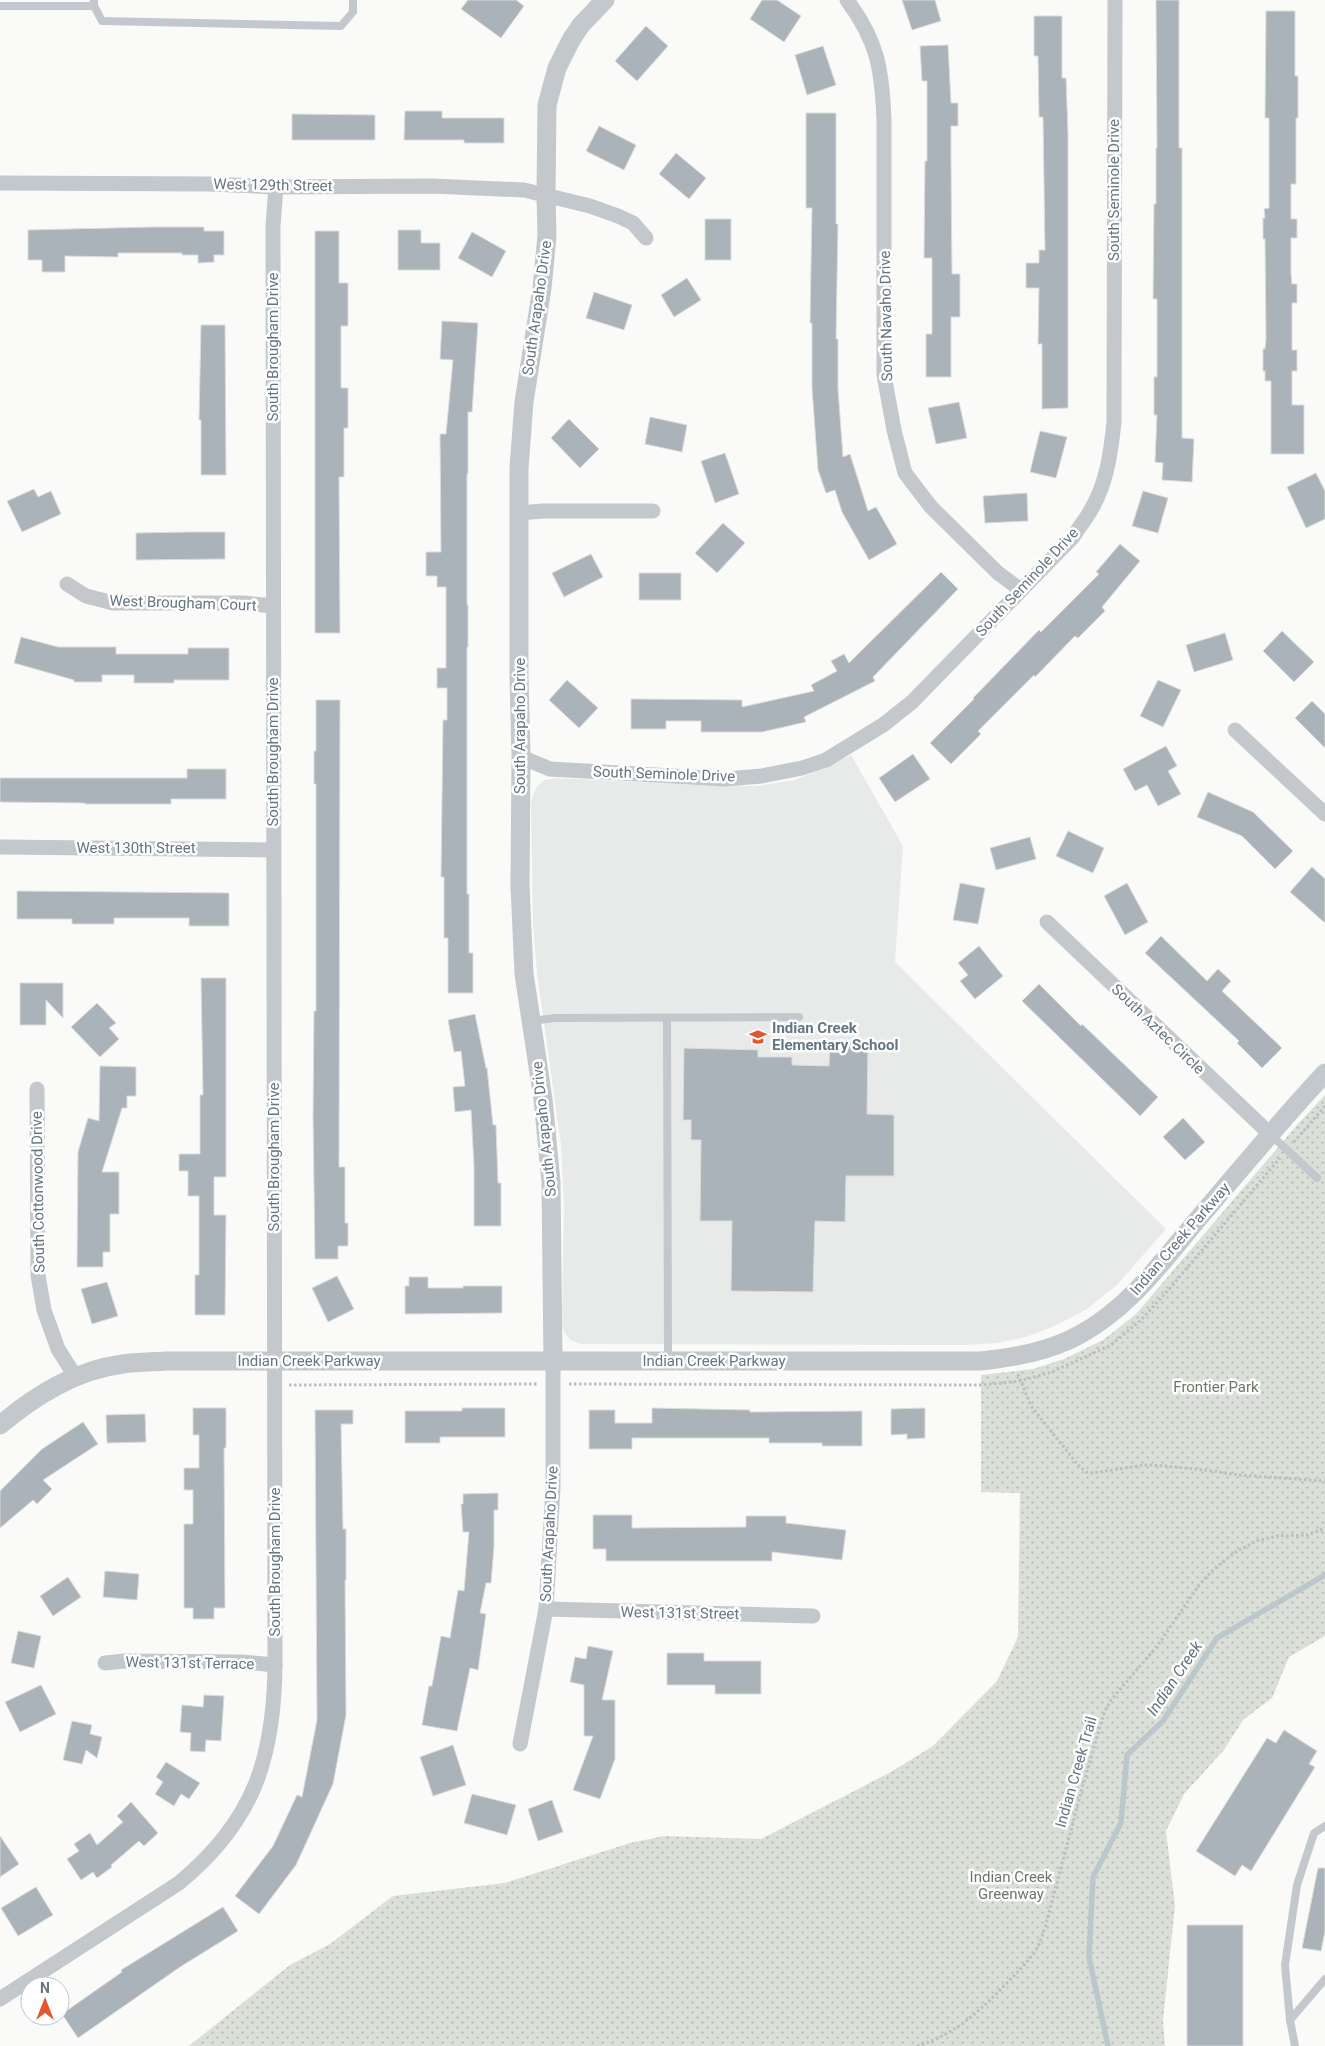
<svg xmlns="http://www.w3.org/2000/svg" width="1325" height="2046" font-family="Roboto,sans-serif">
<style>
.built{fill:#e8e9e9}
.grass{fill:url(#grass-dots)}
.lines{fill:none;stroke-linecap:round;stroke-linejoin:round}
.stream{stroke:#bbc7cb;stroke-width:5.5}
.building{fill:#aab3b9;stroke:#dcdcda}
.path{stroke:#bbbfc2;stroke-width:3;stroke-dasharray:2.5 2.5;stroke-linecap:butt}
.service{stroke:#c3c8cc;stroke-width:8}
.minor{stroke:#c3c8cc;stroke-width:15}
.tertiary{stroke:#c3c8cc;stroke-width:19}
.labels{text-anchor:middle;stroke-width:5;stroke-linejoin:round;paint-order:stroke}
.street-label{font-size:15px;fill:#657683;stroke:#fff}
.poi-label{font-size:15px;font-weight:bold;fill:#657683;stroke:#fff;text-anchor:start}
.park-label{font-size:15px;fill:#687a64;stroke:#fff}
.water-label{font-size:16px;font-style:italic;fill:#60757c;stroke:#fff}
</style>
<defs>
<pattern id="grass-dots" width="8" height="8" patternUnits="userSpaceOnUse" patternTransform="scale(1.25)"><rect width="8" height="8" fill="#dadfd7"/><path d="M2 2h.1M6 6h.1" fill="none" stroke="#b4b9b4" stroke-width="1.8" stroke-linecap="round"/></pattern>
</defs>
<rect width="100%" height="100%" fill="#fafaf8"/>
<polygon class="built" points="851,755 903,846 895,962 1166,1229 1117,1285 1087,1309 1057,1325 1026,1337 997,1343 966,1345 581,1344 570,1340 564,1332 562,1323 564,1204 561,1145 537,973 533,923 531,803 534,792 538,785 545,780 555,778 719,786 757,786 795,780 827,767"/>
<polygon class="grass" points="1325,1095 1325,1636 1289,1657 1272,1698 1243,1720 1224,1750 1184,1794 1166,1831 1175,1906 1163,2020 1165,2046 189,2046 290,1965 330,1944 393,1896 505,1883 630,1843 664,1836 761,1839 891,1772 933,1746 997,1681 1018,1637 1020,1493 981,1492 981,1375 1033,1369 1064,1359 1103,1340 1136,1314 1297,1125"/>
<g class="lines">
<polyline class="stream" points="1108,2046 1089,1957 1093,1877 1121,1823 1127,1755 1163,1721 1217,1638 1325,1575"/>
</g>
<g class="building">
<polygon points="468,0 516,0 524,6 501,38 461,9"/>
<polygon points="762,0 777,0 801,16 784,42 750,19"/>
<polygon points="902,0 935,0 941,21 912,30"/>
<polygon points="1156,0 1179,0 1179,148 1182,148 1182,438 1194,439 1192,482 1162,480 1163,463 1155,462 1157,415 1154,415 1154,377 1157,377 1157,299 1153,299 1154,204 1156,204 1156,148 1157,148"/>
<polygon points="1266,11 1295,11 1295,76 1298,76 1298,118 1296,118 1296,184 1291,184 1291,219 1297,219 1297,238 1291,238 1291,274 1292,284 1297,284 1297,303 1292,303 1292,350 1297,350 1297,371 1292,371 1292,405 1304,405 1304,454 1271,454 1271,381 1265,381 1265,371 1263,371 1263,349 1265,349 1266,339 1265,239 1263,239 1263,218 1265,218 1264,209 1269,208 1269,118 1265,118"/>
<polygon points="1034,16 1062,16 1062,78 1066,78 1068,134 1068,408 1042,409 1042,344 1038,344 1039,288 1026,288 1026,263 1039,263 1039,250 1045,250 1043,117 1039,117 1038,56 1034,56"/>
<polygon points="646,26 668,46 637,81 615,61"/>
<polygon points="948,45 951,103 958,103 958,126 951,126 951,161 952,274 960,274 960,317 951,317 951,377 926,377 926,334 932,334 932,258 924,258 925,161 927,161 927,81 922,81 920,46"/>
<polygon points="823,46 836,85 807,95 795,55"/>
<polygon points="405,111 442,111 442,118 504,118 504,143 464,143 464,140 404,140"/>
<polygon points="806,113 836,113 836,224 838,224 836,339 838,339 838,389 843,457 850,454 868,511 876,507 897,544 869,560 842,512 835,490 826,493 818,470 812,388 812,323 810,323 812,208 806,208"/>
<polygon points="292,114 375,115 375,140 292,140"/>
<polygon points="599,126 636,145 624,170 586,151"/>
<polygon points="676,153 706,178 689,199 659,174"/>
<rect x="705" y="219" width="26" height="41"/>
<polygon points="153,227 204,227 204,231 224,231 224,255 214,255 214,262 198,263 198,255 182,255 182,253 118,253 118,257 65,256 65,272 42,272 42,260 28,260 28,230"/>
<polygon points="398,230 421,230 421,243 440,243 440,270 398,270"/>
<polygon points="315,231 339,231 339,283 348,283 348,326 341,326 341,388 348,388 348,428 344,428 344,477 339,477 340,633 315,633"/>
<polygon points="472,232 506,251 492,277 458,258"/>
<polygon points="687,278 701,300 674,317 661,295"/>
<polygon points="594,292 632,305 624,330 586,318"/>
<polygon points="442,321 478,323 472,412 468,412 468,474 467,474 467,605 468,605 468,647 467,647 467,894 469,894 469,953 473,953 473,993 448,993 448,938 444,938 444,877 441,877 443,720 447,720 447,688 437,688 437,668 446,668 446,587 437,587 437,576 426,576 426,552 441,552 440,434 446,434 453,360 440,359"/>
<polygon points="201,325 225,325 226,475 201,475 201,420 199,420"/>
<polygon points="959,402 967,438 936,444 928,408"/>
<polygon points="650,417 687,425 682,452 645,444"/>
<polygon points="569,419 599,449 580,468 551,438"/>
<polygon points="1040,431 1067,437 1056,478 1030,472"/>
<polygon points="725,453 739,494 715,503 701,461"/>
<polygon points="1316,473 1325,491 1325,519 1306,528 1287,487"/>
<polygon points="34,489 38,497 51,491 61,514 22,532 7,501"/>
<polygon points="1143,491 1168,498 1158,533 1132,526"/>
<polygon points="1027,493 1028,521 985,523 983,496"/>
<polygon points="723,523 745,543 717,573 695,553"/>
<polygon points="190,532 225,532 225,559 136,560 136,533"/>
<polygon points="1120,544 1140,561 1102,607 1105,611 1078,638 1075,636 1035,677 1034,675 978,731 981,734 951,764 930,743 974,699 973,698 1039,630 1041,632 1099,574 1096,572"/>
<polygon points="591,554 603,577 564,597 552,573"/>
<polygon points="941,572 958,589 873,677 875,681 804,717 806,722 762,732 701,732 701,721 666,721 666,729 631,729 631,699 742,700 742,707 814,691 811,685 837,671 831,661 844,654 849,663"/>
<rect x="639" y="573" width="42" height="27"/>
<polygon points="1282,631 1314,662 1294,682 1263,651"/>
<polygon points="1225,633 1233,660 1194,672 1186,645"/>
<polygon points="21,637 58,647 116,647 116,654 188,654 188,648 229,648 229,680 174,680 174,683 134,683 134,675 102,675 102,682 74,682 74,680 14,663"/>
<polygon points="567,680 598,708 579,728 549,700"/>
<polygon points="1158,680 1181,690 1163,727 1140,716"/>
<polygon points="316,700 340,700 339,1167 345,1167 345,1223 348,1223 348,1246 338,1246 338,1259 315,1259 313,1115 314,1011 316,1011 316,784 314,784 314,751 316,751"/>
<polygon points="1312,701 1325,714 1325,748 1295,718"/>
<polygon points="1166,746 1177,766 1168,771 1181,794 1158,806 1147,785 1135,791 1123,769"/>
<polygon points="913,754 930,779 895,802 879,778"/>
<polygon points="187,769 226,769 226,799 171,799 171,804 85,804 85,803 0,802 0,778 187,778"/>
<polygon points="1208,792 1253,812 1293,851 1275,869 1242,836 1197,817"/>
<polygon points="1068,831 1104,848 1093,873 1056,856"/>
<polygon points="1030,837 1036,859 996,870 990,848"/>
<polygon points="1312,867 1325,879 1325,923 1290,892"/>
<polygon points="960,883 985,888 978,924 953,920"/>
<polygon points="1127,883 1148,922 1125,935 1104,896"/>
<polygon points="17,891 229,893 229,926 189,926 189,918 114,918 114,924 72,924 72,919 17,919"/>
<polygon points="1161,936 1207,981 1218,969 1231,981 1222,991 1282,1048 1262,1068 1237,1043 1239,1041 1145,953"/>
<polygon points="979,946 1003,976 975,999 960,981 968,975 958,963"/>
<polygon points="201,978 226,978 226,1177 214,1177 214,1215 226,1215 225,1315 195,1315 195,1275 199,1275 199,1196 188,1196 188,1171 179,1171 179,1154 200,1154 200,1095 203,1095"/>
<polygon points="20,983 63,983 63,1018 46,1000 46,1025 20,1025"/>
<polygon points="1039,984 1081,1026 1082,1024 1158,1097 1140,1116 1022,1001"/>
<polygon points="97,1003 116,1023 109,1028 119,1039 100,1057 71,1027"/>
<polygon points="475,1014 486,1068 487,1068 493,1125 496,1125 498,1183 501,1183 501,1226 474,1226 474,1166 471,1110 455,1112 453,1087 465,1086 461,1051 454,1052 448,1020"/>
<polygon points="830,1040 868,1041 867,1114 894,1115 894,1176 846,1176 845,1222 815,1221 813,1292 731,1291 732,1221 700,1221 701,1140 691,1140 691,1120 683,1120 684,1048 758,1050 758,1057 792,1057 792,1065 829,1066"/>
<polygon points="100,1066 136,1067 136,1096 127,1096 127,1108 122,1108 102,1172 119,1172 119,1214 110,1214 110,1252 103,1252 103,1267 77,1267 78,1152 88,1118 99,1121"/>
<polygon points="1183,1118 1205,1142 1185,1160 1163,1137"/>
<polygon points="337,1276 354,1309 328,1322 312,1288"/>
<polygon points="409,1277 428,1277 428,1288 463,1288 463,1286 502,1286 502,1313 405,1314 405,1286 409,1286"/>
<polygon points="107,1282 118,1316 92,1324 81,1289"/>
<polygon points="193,1408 226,1408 226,1448 224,1448 225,1608 214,1608 214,1619 193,1619 193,1608 184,1608 184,1524 193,1524 193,1490 184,1490 184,1468 199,1468 199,1435 193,1435"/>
<polygon points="462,1408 505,1408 505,1437 440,1437 440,1443 405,1443 405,1411 462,1411"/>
<polygon points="652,1408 750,1410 750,1412 862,1411 862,1446 822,1446 822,1443 769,1443 769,1438 632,1438 632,1449 589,1449 589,1410 615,1410 615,1423 652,1423"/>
<polygon points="925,1408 925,1438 907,1439 907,1434 891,1435 891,1409"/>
<polygon points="315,1410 353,1410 353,1424 341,1424 343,1529 346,1529 346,1580 345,1580 346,1715 333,1784 296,1865 259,1914 235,1896 273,1846 297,1795 302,1797 317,1720"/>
<polygon points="145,1414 146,1442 107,1443 106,1415"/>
<polygon points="83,1422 98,1444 43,1480 52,1489 37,1504 33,1500 0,1528 0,1491 42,1449"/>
<polygon points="498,1493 498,1510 494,1510 494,1547 491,1583 486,1583 480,1613 486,1614 478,1670 470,1668 457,1731 422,1725 429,1686 432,1686 441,1636 450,1638 458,1590 464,1591 469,1532 463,1532 461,1504 463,1504 463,1494"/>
<polygon points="593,1515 632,1515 632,1528 746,1527 746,1516 786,1516 786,1523 846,1530 842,1560 772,1552 772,1561 606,1561 606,1549 593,1549"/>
<polygon points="105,1571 139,1574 137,1600 103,1597"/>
<polygon points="68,1577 81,1597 53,1616 40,1596"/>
<polygon points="18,1631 41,1636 34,1668 11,1663"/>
<polygon points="588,1646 613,1651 602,1700 615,1700 615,1759 600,1799 573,1790 593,1736 584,1736 584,1685 570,1682 575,1657 586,1659"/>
<polygon points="667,1653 704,1653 704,1661 761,1661 761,1694 715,1694 715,1685 667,1685"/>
<polygon points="41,1685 56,1714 20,1732 5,1702"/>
<polygon points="204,1695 224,1696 221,1741 206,1740 205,1752 190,1751 191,1733 180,1732 182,1705 203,1707"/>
<polygon points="72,1721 92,1725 90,1734 102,1737 97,1758 86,1750 82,1764 63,1760"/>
<polygon points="1284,1730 1317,1751 1309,1764 1315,1767 1251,1871 1242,1865 1235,1876 1196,1851 1267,1738 1276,1743"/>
<polygon points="453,1745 466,1785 433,1796 420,1757"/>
<polygon points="166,1762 200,1783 189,1799 181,1794 174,1806 155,1794 163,1782 156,1777"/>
<polygon points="472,1794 516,1805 507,1835 464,1823"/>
<polygon points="552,1800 563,1832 538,1841 528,1809"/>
<polygon points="131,1802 158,1833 144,1846 139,1841 111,1865 112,1867 97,1878 93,1872 81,1880 67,1859 79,1851 74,1844 90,1833 97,1845 123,1822 117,1816"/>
<polygon points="0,1836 19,1864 0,1877"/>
<polygon points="1318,1868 1325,1868 1325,1931 1321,1951 1302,1948"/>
<polygon points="36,1887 53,1915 18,1936 1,1908"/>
<polygon points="223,1907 238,1931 180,1967 78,2038 62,2014 122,1972 121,1970"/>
<rect x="1187" y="1925" width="56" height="121"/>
</g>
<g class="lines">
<g class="path">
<polyline points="1294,1142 1325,1106"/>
<polyline points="1018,1374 1031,1406 1078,1465 1086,1472 1093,1473 1145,1465 1166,1466 1213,1471 1238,1475 1325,1481"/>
<polyline points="569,1384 981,1385 1020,1381 1052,1372 1111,1345 1141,1320 1171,1287 1280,1158"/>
<polyline points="289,1385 538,1384"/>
<path d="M917 2046C954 2035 979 2012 1005 1985 1016 1974 1027 1963 1036 1950 1040 1943 1042 1936 1045 1928L1083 1785 1104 1713 1111 1700 1158 1645 1199 1585 1213 1570 1234 1553 1256 1541 1277 1536 1308 1535 1325 1528"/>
</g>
<g class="service">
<polyline points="94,0 94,6 102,21 341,26 353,12 353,0"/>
<polyline points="0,6 94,6"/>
<polyline points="667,1018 668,1361"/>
<polyline points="531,1021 555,1018 799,1017"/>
<polyline points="1271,1135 1317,1178"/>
<polyline points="1290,2020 1325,1979"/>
<polyline points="1295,2046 1290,2020 1285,1965 1297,1885 1314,1833 1325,1826"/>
</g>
<g class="minor">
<path d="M847 0C878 42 882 69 884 120V375L894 430 905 473 931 507 998 573 1021 590"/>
<polyline points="0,183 209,184 276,187 432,186 524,190 590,206 618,216 633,223 646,238"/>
<polyline points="520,513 543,511 653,511"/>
<polyline points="67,584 86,596 113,603 243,603 273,606"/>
<polyline points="1235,730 1325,814"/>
<path d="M521 757 550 769 725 779 762 776 802 768 826 760 883 725 912 702 1073 537C1079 527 1087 518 1092 508 1107 482 1111 451 1114 422L1115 0"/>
<polyline points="0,847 273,850"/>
<polyline points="1047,922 1270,1134"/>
<polyline points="37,1089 38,1275 44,1310 58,1349 75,1376"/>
<polyline points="546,1609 813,1616"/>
<polyline points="105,1663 125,1661 242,1662 275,1665"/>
<polyline points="520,1744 546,1609 553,1488 553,1361"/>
<path d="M0 1999 179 1883C253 1822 274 1760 275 1665L273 226 276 187"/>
</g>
<g class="tertiary">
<polyline points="553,1361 551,1182 543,1099 524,974 520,886 521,757 519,676 519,468 524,402 542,288 547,236 546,195 547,105 557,68 571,40 581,25 605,0"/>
<path d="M0 1425C36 1395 76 1370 123 1364 137 1362 152 1362 166 1361H981C1015 1357 1048 1352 1079 1335 1129 1308 1162 1262 1198 1219 1240 1170 1281 1120 1325 1073"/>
</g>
</g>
<defs>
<g id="school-bare" transform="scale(1.35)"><path d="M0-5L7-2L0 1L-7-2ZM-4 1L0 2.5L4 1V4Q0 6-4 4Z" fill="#e4572e" stroke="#fff" stroke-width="2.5" paint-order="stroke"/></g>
</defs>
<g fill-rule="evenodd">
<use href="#school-bare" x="758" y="1037"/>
</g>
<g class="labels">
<g class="street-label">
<text transform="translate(273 185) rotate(1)" y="5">West 129th Street</text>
<text transform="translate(1114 190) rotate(-90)" y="5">South Seminole Drive</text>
<text transform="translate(537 308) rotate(-82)" y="5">South Arapaho Drive</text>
<text transform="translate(886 316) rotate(-91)" y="5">South Navaho Drive</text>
<text transform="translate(273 347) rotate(-90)" y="5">South Brougham Drive</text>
<text transform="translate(1027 582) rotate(-47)" y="5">South Seminole Drive</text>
<text transform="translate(183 603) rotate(2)" y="5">West Brougham Court</text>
<text transform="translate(520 726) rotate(-90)" y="5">South Arapaho Drive</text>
<text transform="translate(273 752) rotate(-90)" y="5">South Brougham Drive</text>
<text transform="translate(664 774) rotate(2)" y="5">South Seminole Drive</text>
<text x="136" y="853">West 130th Street</text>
<text transform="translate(1158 1029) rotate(44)" y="5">South Aztec Circle</text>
<text transform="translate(544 1129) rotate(-96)" y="5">South Arapaho Drive</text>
<text transform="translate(274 1157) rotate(-90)" y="5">South Brougham Drive</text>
<text transform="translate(38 1192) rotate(-91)" y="5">South Cottonwood Drive</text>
<text transform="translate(1180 1239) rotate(-49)" y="5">Indian Creek Parkway</text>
<text x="309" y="1366">Indian Creek Parkway</text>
<text x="714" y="1366">Indian Creek Parkway</text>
<text transform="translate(549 1534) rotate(-87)" y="5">South Arapaho Drive</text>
<text transform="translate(275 1562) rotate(-90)" y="5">South Brougham Drive</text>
<text transform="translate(680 1613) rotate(1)" y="5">West 131st Street</text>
<text transform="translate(190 1663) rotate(1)" y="5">West 131st Terrace</text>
<text transform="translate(1076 1772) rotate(-74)" y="5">Indian Creek Trail</text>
</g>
<g class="poi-label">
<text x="772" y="1033">Indian Creek<tspan x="772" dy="17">Elementary School</tspan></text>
</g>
<g class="park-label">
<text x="1216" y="1392">Frontier Park</text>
<text x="1011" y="1882">Indian Creek<tspan x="1011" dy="17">Greenway</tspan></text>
</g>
<g class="water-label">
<text transform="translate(1174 1678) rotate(-56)" y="6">Indian Creek</text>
</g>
</g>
<g transform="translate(45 2001)"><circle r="24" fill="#ffffff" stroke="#c1c8cd"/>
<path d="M0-4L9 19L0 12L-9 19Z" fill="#e4572e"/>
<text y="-8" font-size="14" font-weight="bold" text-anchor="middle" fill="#657683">N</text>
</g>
</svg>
